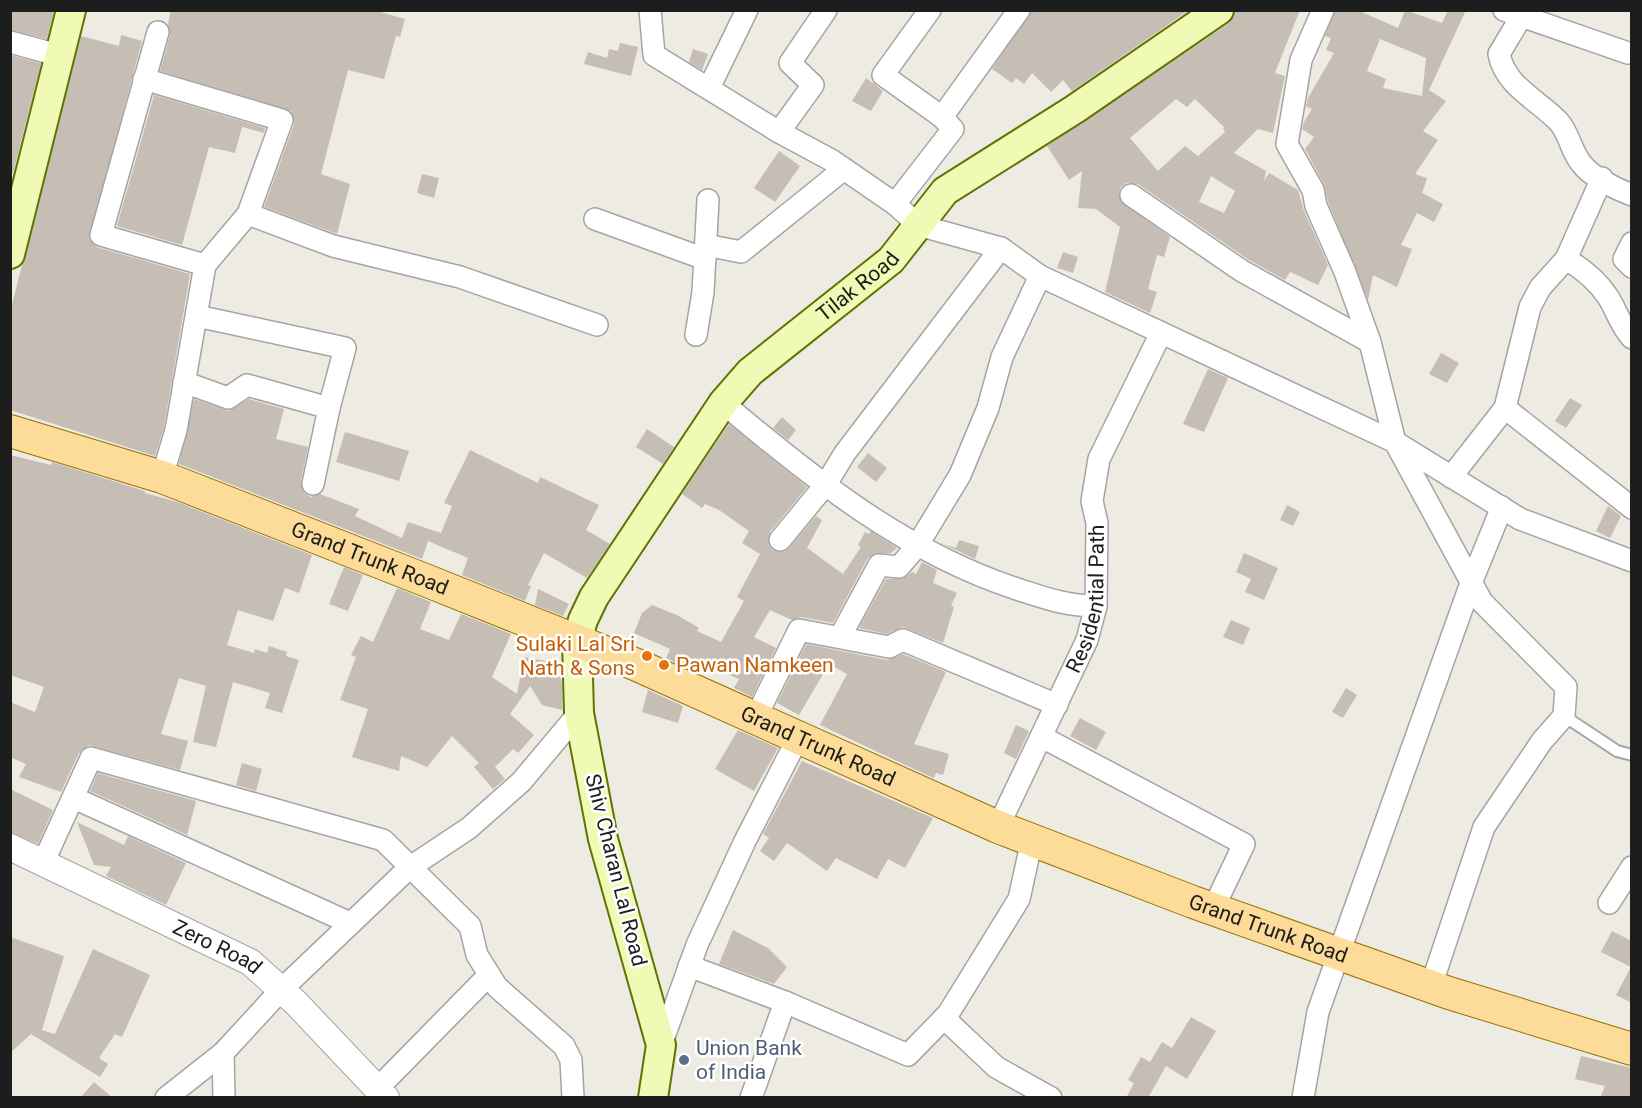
<svg xmlns="http://www.w3.org/2000/svg" width="1642" height="1108" font-family="Roboto,sans-serif">
<style>
.building{fill:#c6beb5;fill-rule:evenodd}
.lines{fill:none;stroke-linecap:round;stroke-linejoin:round}
.service-casing{stroke:#a4a4a4;stroke-width:14}
.minor-casing{stroke:#a4a4a4;stroke-width:24}
.tertiary-casing{stroke:#a4a4a4;stroke-width:28}
.secondary-casing{stroke:#5e7403;stroke-width:32}
.primary-casing{stroke:#957200;stroke-width:34}
.service{stroke:#fff;stroke-width:10}
.minor{stroke:#fff;stroke-width:21}
.tertiary{stroke:#fff;stroke-width:26}
.secondary{stroke:#f0fab4;stroke-width:28}
.primary{stroke:#fddb98;stroke-width:32}
.food-dot{fill:#e8710a;stroke:#fff;stroke-width:2}
.service-dot{fill:#5c6f8a;stroke:#fff;stroke-width:2}
.labels{text-anchor:middle;stroke-width:5;stroke-linejoin:round;paint-order:stroke}
.street-label{font-size:21px;fill:#1d1d1d;stroke:#fff}
.food-label{font-size:21px;fill:#c56008;stroke:#fff;text-anchor:end}
.service-label{font-size:21px;fill:#4e5e75;stroke:#fff;text-anchor:start}
</style>
<rect width="100%" height="100%" fill="#eeebe2"/>
<g class="building">
<polygon points="10,10 54,10 47,39 10,30"/>
<polygon points="171,10 373,10 405,19 400,37 396,36 384,79 348,70 321,174 350,184 337,234 264,207 294,124 291,111 160,71 170,35 168,24"/>
<polygon points="1032,10 1189,10 1072,91 1063,80 1051,92 1032,73 1024,84 1016,78 1012,83 992,69"/>
<path d="M1235 10H1300L1275 73 1285 76 1273 133 1258 129 1234 153 1266 171 1264 181 1269 173 1298 190 1304 211 1328 265 1318 285 1290 272 1285 280 1249 260 1138 184 1126 183 1120 188V201L1170 237 1164 257 1157 255 1148 289 1157 292 1150 313 1105 292 1120 227 1096 209 1078 208 1082 171 1069 180 1047 146 1228 24ZM1176 99 1187 107 1195 99 1224 127 1223 129 1225 132 1198 156 1185 146 1158 171 1130 138ZM1211 176 1235 191 1224 213 1199 202Z"/>
<path d="M1335 10H1357L1398 28 1405 10 1442 23 1448 10H1466L1429 90 1446 101 1423 131 1438 140 1415 174 1427 178 1422 193 1443 204 1434 222 1417 213 1401 245 1412 249 1397 287 1373 275 1368 300 1328 202 1324 184 1305 149 1314 137 1302 129 1304 122 1312 109 1306 106 1308 98 1334 53 1326 50 1331 38 1325 36ZM1380 39 1426 58 1422 96 1383 88 1386 79 1367 71Z"/>
<polygon points="121,35 142,41 89,239 97,247 190,274 164,427 155,456 10,410 10,312 81,36 119,46"/>
<polygon points="620,43 638,47 631,76 584,64 588,52 607,58 609,49 618,51"/>
<polygon points="693,49 708,54 702,70 689,62"/>
<polygon points="10,55 41,63 13,173 10,173"/>
<polygon points="866,78 883,91 871,111 852,101"/>
<polygon points="154,95 265,128 264,133 242,127 235,153 209,147 182,245 117,226"/>
<polygon points="779,151 800,166 775,202 754,188"/>
<polygon points="422,174 439,178 434,198 417,193"/>
<polygon points="1063,252 1078,257 1073,273 1057,268"/>
<polygon points="1441,353 1459,363 1447,383 1429,374"/>
<polygon points="1208,369 1228,378 1204,432 1183,424"/>
<polygon points="1570,398 1582,405 1566,428 1555,421"/>
<polygon points="194,399 229,411 249,399 284,409 276,439 308,447 301,481 304,493 311,497 320,494 359,509 355,516 402,538 408,522 441,533 452,506 444,503 470,450 538,483 540,477 599,505 586,530 610,544 587,578 544,553 528,585 531,586 525,601 462,575 468,558 428,541 422,559 179,464"/>
<polygon points="782,417 796,430 788,440 773,428"/>
<polygon points="729,424 807,487 770,532 768,544 772,550 784,552 789,548 816,516 822,520 807,548 843,574 861,547 858,545 865,532 869,534 871,531 897,548 891,553 874,554 868,558 833,623 801,617 792,620 770,610 754,637 776,648 752,697 734,688 739,679 686,656 681,665 666,658 670,649 634,633 642,613 652,605 677,615 699,628 697,631 721,642 744,601 737,597 760,554 742,543 749,531 719,510 705,504 702,508 682,494"/>
<polygon points="647,429 674,447 663,464 636,447"/>
<polygon points="345,432 409,451 399,481 336,462"/>
<polygon points="868,453 887,468 876,482 857,467"/>
<polygon points="10,455 51,465 52,462 145,491 145,493 177,502 312,555 299,593 285,588 273,621 238,610 227,645 254,653 255,649 267,653 269,646 287,652 286,656 299,660 282,713 265,708 270,693 233,682 216,747 193,742 206,686 179,678 161,734 188,741 180,770 89,745 79,753 61,792 19,777 26,764 10,757 10,702 35,712 44,687 10,675"/>
<polygon points="1287,505 1300,512 1293,526 1280,520"/>
<polygon points="1608,506 1621,516 1610,538 1596,531"/>
<polygon points="959,540 979,546 975,559 941,543 956,548"/>
<polygon points="1244,553 1278,568 1264,600 1245,592 1251,579 1236,572"/>
<polygon points="922,562 937,570 933,583 957,593 951,606 954,607 943,643 903,627 887,634 859,628 886,579 903,579 912,572 916,574"/>
<polygon points="344,567 363,575 348,611 329,604"/>
<polygon points="397,588 431,602 420,629 449,640 461,614 511,634 492,677 517,694 524,657 556,663 562,683 562,710 542,705 530,686 510,714 534,735 518,753 513,749 495,767 505,779 493,789 474,767 479,763 452,736 427,767 401,756 399,771 352,757 368,709 340,700 356,657 351,655 361,636 373,642"/>
<polygon points="538,589 569,604 563,616 535,605"/>
<polygon points="1231,620 1250,628 1243,645 1223,637"/>
<polygon points="806,644 887,660 903,654 946,672 914,744 949,754 943,775 936,773 934,778 929,776 820,725 847,674 829,664 799,715 777,703"/>
<polygon points="1346,688 1357,695 1343,718 1332,712"/>
<polygon points="648,690 683,706 678,723 642,712"/>
<polygon points="1080,718 1106,732 1096,750 1070,736"/>
<polygon points="1016,725 1029,731 1016,759 1004,753"/>
<polygon points="738,730 778,748 754,791 715,769"/>
<polygon points="802,761 933,818 905,868 888,859 877,879 836,858 827,871 787,843 774,861 760,851 769,838 763,834"/>
<polygon points="242,763 262,769 256,791 236,785"/>
<polygon points="98,773 196,801 187,835 90,791"/>
<polygon points="10,789 53,810 38,844 10,832"/>
<polygon points="77,822 124,845 128,836 186,863 166,905 106,876 111,867 94,865"/>
<polygon points="733,930 768,948 787,967 774,984 719,964"/>
<polygon points="1612,931 1632,941 1632,1003 1616,995 1631,967 1601,952"/>
<polygon points="10,937 64,956 42,1030 55,1034 93,949 150,975 122,1037 115,1034 99,1058 108,1064 100,1077 31,1034 10,1053"/>
<polygon points="1191,1017 1216,1031 1187,1079 1166,1066 1148,1098 1126,1098 1134,1083 1128,1080 1141,1057 1150,1062 1162,1042 1172,1048"/>
<polygon points="1581,1056 1632,1068 1632,1098 1600,1098 1605,1086 1575,1079"/>
<polygon points="94,1082 113,1098 80,1098"/>
</g>
<g class="lines">
<g class="service-casing">
<polyline id="service" points="1564,716 1617,751 1632,755"/>
</g>
<g class="minor-casing">
<g id="minor">
<polyline points="650,10 654,55 779,132 831,160 895,204 918,225 1001,248 1040,276 1395,442 1520,519 1632,561"/>
<polyline points="930,10 883,75 942,117"/>
<polyline points="1323,10 1301,60 1287,144 1313,190 1316,206 1345,272 1370,342 1395,442 1482,602 1566,687 1564,716 1542,741 1484,827 1431,986"/>
<polyline points="1504,10 1628,53"/>
<path d="M1521 17 1499 54C1505 86 1538 100 1559 122 1569 133 1571 151 1581 163 1591 177 1616 189 1632 195"/>
<polyline points="158,32 101,235 205,265"/>
<polyline points="10,42 58,55"/>
<polyline points="144,79 282,120 248,214 205,265 176,430 162,477"/>
<polyline points="709,88 747,10"/>
<polyline points="779,132 813,85 790,63 826,10"/>
<polyline points="1131,195 1242,271 1370,342"/>
<polyline points="895,204 953,129 942,117 1019,10"/>
<polyline points="248,214 333,246 460,277 597,325"/>
<polyline points="595,219 705,259"/>
<polyline points="1632,243 1624,259 1632,267"/>
<polyline points="706,245 741,252 844,169"/>
<path d="M1566 259C1583 269 1597 280 1608 297 1617 311 1620 325 1632 338"/>
<polyline points="197,316 345,348 329,408 313,484"/>
<polyline points="696,335 703,292 708,200"/>
<polyline points="184,382 228,398 247,385 329,408"/>
<path d="M723 403C812 478 904 552 1017 589 1045 598 1066 606 1096 606"/>
<polyline points="1505,408 1530,307 1540,288 1566,259 1602,178"/>
<polyline points="1451,477 1505,408 1632,508"/>
<polyline points="780,540 826,484 845,453 1001,248"/>
<polyline points="840,637 879,565 899,567 917,546 960,475 988,408 1002,357 1040,276"/>
<polyline points="756,717 799,630 889,647 903,640 1057,705"/>
<polyline points="1042,737 1244,844 1213,909"/>
<polyline points="74,798 350,923"/>
<path id="s1" d="M998 827 1087 640 1096 606 1097 523 1092 501 1099 459 1161 333"/>
<polyline points="43,863 91,758 383,840 470,926 477,955 497,987 564,1046 571,1060 573,1098"/>
<polyline points="1609,903 1632,867"/>
<polyline points="689,966 785,1002"/>
<polyline points="944,1018 996,1067 1051,1098"/>
<polyline points="661,1045 697,945 745,841 799,736"/>
<polyline points="223,1053 224,1098"/>
<polyline points="378,1088 489,975"/>
<polyline points="166,1098 223,1053 281,990 409,868 469,828 521,782 579,713"/>
<polyline points="751,1098 785,1002 908,1055 948,1014 1019,899 1032,840"/>
<polyline points="1303,1098 1318,1012 1471,583 1502,507"/>
</g>
</g>
<g class="tertiary-casing">
<g id="tertiary">
<path id="s2" d="M10 847 250 962 296 1003 386 1098"/>
</g>
</g>
<g class="secondary-casing">
<g id="secondary">
<polyline points="10,254 71,10"/>
<path id="s3" d="M653 1098 661 1045 603 839 579 713 577 641 583 620 594 597 723 403 750 372 891 260 945 191 1075 109 1219 10"/>
</g>
</g>
<g class="primary-casing">
<g id="primary">
<path id="s4" d="M10 431 162 477 420 578 637 665 998 827 1193 902 1449 993 1632 1049"/>
</g>
</g>
<use href="#service" class="service"/>
<use href="#minor" class="minor"/>
<use href="#tertiary" class="tertiary"/>
<use href="#secondary" class="secondary"/>
<use href="#primary" class="primary"/>
</g>
<g class="food-dot">
<circle cx="647" cy="656" r="6"/>
<circle cx="664" cy="665" r="6"/>
</g>
<circle class="service-dot" cx="684" cy="1060" r="6"/>
<g class="labels">
<g class="street-label">
<text dy="7" stroke="none"><textPath href="#s3" startOffset="927">Tilak Road</textPath></text>
<text dy="7" stroke="none"><textPath href="#s4" startOffset="382">Grand Trunk Road</textPath></text>
<text dy="7" stroke="none"><textPath href="#s1" startOffset="248">Residential Path</textPath></text>
<text dy="7" stroke="none"><textPath href="#s4" startOffset="868">Grand Trunk Road</textPath></text>
<text transform="translate(616 870) rotate(76)" y="7">Shiv Charan Lal Road</text>
<text dy="7" stroke="none"><textPath href="#s4" startOffset="1354">Grand Trunk Road</textPath></text>
<text dy="7" stroke="none"><textPath href="#s2" startOffset="230">Zero Road</textPath></text>
</g>
<g class="food-label">
<text x="635" y="651">Sulaki Lal Sri<tspan x="635" dy="24">Nath &amp; Sons</tspan></text>
<text x="676" y="672" text-anchor="start">Pawan Namkeen</text>
</g>
<g class="service-label">
<text x="696" y="1055">Union Bank<tspan x="696" dy="24">of India</tspan></text>
</g>
</g>
<rect width="1642" height="1108" fill="none" stroke="#1d1d1d" stroke-width="24"/>
</svg>
